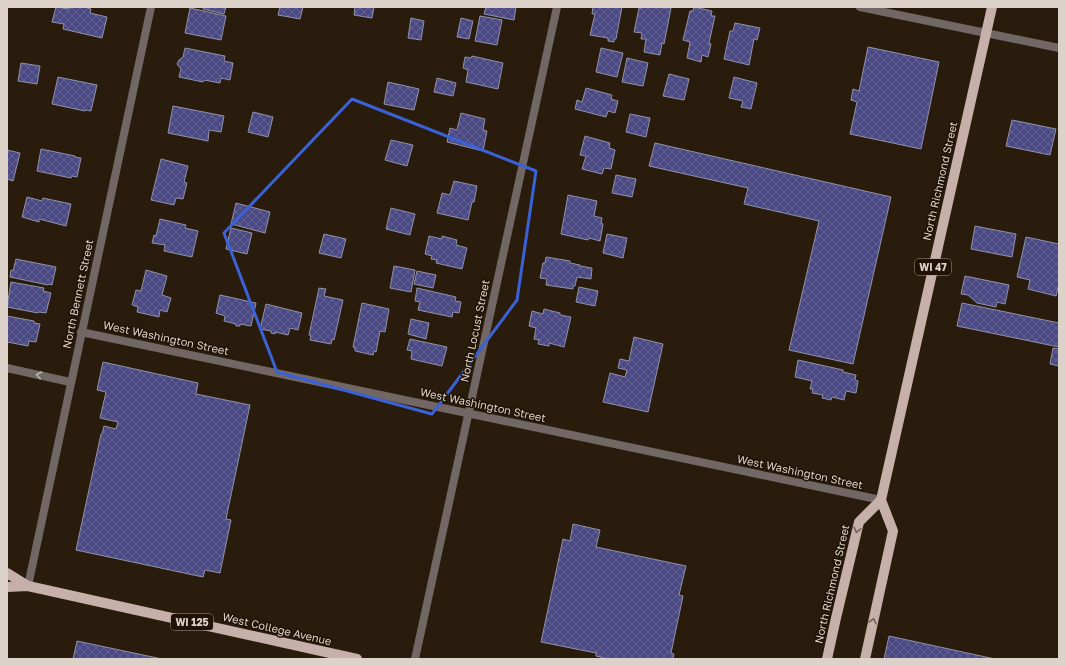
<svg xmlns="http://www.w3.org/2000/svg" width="1066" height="666" font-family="'Golos Text',sans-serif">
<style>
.building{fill:url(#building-cross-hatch);stroke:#9192a9}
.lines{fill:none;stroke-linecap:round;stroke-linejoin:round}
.minor{stroke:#726764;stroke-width:8}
.tertiary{stroke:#726764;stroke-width:8}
.primary{stroke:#c7b0aa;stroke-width:10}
.oneway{stroke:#bcb2ab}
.oneway2{stroke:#746258}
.marked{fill:none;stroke:#3a62d6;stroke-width:3;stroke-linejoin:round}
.labels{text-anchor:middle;stroke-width:3;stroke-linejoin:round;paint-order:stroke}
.shield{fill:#201305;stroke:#a4998e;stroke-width:1}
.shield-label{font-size:10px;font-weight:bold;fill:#dcd2c9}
.street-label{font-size:11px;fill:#dcd2c9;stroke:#201305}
</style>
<defs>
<pattern id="building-cross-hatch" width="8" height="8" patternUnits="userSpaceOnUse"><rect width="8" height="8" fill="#4a4983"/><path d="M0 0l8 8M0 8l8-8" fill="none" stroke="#646293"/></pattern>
</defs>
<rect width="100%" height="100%" fill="#2a1c0d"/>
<g class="building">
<polygon points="56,7 69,9 69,7 85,7 91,9 90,13 107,17 102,38 63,29 64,24 52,22"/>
<polygon points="203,7 226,7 224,14 203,9"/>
<polygon points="280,7 303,7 300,19 278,15"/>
<polygon points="355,7 374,7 372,18 354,15"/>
<polygon points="486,7 516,7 514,20 484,14"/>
<polygon points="593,7 622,7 616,39 614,39 614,42 608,41 608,38 590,35 595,14 592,14"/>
<polygon points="642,7 671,8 664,44 662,43 660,55 644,52 646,39 641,39 642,33 634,32 639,8 642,8"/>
<polygon points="694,7 712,11 711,16 715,16 709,43 711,44 708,57 702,55 701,62 687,58 690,42 683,40 690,11 693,11"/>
<polygon points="190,8 226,16 221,40 185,33"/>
<polygon points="480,16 502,20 497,45 475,41"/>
<polygon points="411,18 424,21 421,40 408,38"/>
<polygon points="461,18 473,21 469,39 457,37"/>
<polygon points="735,23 760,28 757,40 754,39 749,65 724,59 730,31 733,31"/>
<polygon points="868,47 939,62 921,149 850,134 857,102 851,100 853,89 859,91"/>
<polygon points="185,48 225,56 224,61 233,63 230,80 221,78 220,83 204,80 203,82 179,77 181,69 177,64 179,60 183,57"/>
<polygon points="601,48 623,53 617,77 596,72"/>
<polygon points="472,56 503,63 498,89 466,82 468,70 463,68 465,57 471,58"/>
<polygon points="627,58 648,63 643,86 622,82"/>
<polygon points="21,63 40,66 37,84 18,81"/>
<polygon points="669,74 689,79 684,100 663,96"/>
<polygon points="58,77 97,85 91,111 85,110 85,111 52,104"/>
<polygon points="734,77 757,83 751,109 741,107 743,101 729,98"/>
<polygon points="437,78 456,83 453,96 434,92"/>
<polygon points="388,82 419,89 414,110 384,104"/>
<polygon points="586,88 612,95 611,99 618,101 615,113 608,111 606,117 575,109 577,100 582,102"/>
<polygon points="173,106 224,116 221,132 209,130 208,141 168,133"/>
<polygon points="253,112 273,117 268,137 248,132"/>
<polygon points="461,113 485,119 483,130 487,131 483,151 447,142 450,128 457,130"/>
<polygon points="630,114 650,118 646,137 626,132"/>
<polygon points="1012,120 1056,129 1050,155 1006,146"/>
<polygon points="585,136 610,143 609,148 615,150 611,169 604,168 602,174 582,169 586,156 580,155"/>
<polygon points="391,140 413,145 407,166 385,160"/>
<polygon points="655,143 891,197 853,364 789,350 819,221 744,204 748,188 649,166"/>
<polygon points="41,149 75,156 75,157 81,158 77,177 72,176 71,178 37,171"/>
<polygon points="7,150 20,153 13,181 7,179"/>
<polygon points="161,159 188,166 184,182 187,183 183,199 176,198 174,205 151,200"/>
<polygon points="616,175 636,179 632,197 612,193"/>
<polygon points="454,181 477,186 474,202 472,202 468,220 437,213 442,193 450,195"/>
<polygon points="568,195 597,201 594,216 602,218 601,223 603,224 600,241 589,238 588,240 561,234"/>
<polygon points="27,197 42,201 43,198 71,204 66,226 39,219 39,222 22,217"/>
<polygon points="236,203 270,212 265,233 231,224"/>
<polygon points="391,208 415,214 410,235 386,229"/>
<polygon points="160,219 186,225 185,228 198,231 192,257 164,251 165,245 152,243 154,235 156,236"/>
<polygon points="975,226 1016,234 1012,257 971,249"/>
<polygon points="231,228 252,233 247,254 226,249"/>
<polygon points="324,234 346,239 341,258 319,253"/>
<polygon points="607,234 627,238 623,258 603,253"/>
<polygon points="429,236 442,239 442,236 457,240 456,245 467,248 462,269 436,263 437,260 431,259 432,256 425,254"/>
<polygon points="1026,237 1059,244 1059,284 1056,296 1028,289 1030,280 1017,277"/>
<polygon points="546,257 570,261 570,263 580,265 580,266 592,268 591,279 577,277 575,286 573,286 573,289 546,285 547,279 540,278 543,263 545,263"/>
<polygon points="16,259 56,267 52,285 49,284 48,285 10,277 11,270 13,271"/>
<polygon points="394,266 415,270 411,292 390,288"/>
<polygon points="146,270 167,276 162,295 171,298 167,312 160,310 159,317 137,312 138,307 132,305 136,290 141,291"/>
<polygon points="417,271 436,275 433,288 414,284"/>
<polygon points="965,276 1009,285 1005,304 997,302 996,307 977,303 968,295 961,294"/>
<polygon points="11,282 44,288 43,291 51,293 46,313 39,312 38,313 7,307"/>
<polygon points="579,287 598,291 595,306 576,302"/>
<polygon points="319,288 326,289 324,296 343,300 334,340 332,339 331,344 310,340 311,336 309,335"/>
<polygon points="417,288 456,297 455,301 461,302 459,313 453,312 452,317 418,310 420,302 415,301"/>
<polygon points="220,295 256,303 251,326 240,324 240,326 236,326 236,324 224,321 225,316 216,313"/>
<polygon points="362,303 389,309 385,332 380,331 376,352 374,351 373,355 355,351 355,348 353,347"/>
<polygon points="962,303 1059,323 1059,347 957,326"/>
<polygon points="266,304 302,313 298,330 290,328 288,335 275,332 275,334 271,333 271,331 260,329"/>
<polygon points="544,309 560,313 560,315 571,317 564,347 549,343 549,346 538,344 539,340 534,339 536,328 529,326 532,311 543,314"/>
<polygon points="7,316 34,321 34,323 40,324 36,342 29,341 28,346 7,342"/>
<polygon points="411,319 429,323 426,339 408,334"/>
<polygon points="634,337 663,344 648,412 603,402 610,373 625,377 627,370 618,368 620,359 629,361"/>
<polygon points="410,339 447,347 442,366 411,359 412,351 407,350"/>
<polygon points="1053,348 1059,349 1059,366 1050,364"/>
<polygon points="798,360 843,370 843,372 856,375 855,380 858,381 856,393 846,391 844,400 832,397 831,400 822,398 823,395 812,393 813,389 810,389 812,381 795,377"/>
<polygon points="103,362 198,383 196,394 250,405 226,519 231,520 220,573 205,570 203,577 76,550 101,434 102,434 104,426 116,429 118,422 100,418 106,392 97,390"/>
<polygon points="573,524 600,530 596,547 686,566 679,595 683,596 671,653 674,654 673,659 608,659 596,656 596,653 541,642 563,539 570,541"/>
<polygon points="889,636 995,659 884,659"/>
<polygon points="77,641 162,659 73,659"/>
</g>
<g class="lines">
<g class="minor">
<polyline points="860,7 986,33"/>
<polyline points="81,332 881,500"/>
<polyline points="7,368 70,382"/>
<polyline points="28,586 151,7"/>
<polyline points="415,659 557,7"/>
</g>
<polyline class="tertiary" points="986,33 1059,48"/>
<g class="primary">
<polyline points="7,573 28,586"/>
<polyline points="7,587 28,586 357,659"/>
<polyline points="827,659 836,618 859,522 881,500 992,7"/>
<polyline points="865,659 893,531 881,500"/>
</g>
</g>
<defs><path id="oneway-chevron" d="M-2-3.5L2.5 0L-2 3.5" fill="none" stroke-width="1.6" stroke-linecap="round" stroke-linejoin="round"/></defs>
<use class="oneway" href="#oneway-chevron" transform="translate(39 375) rotate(-168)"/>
<g class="oneway2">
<use href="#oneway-chevron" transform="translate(857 530) rotate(104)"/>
<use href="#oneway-chevron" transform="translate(873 621) rotate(-78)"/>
</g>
<path class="marked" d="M352 99 536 171 517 300 432 414 277 372 224 233Z"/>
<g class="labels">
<g class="shield">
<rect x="915" y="259" width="36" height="16" rx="3"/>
<rect x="171" y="614" width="42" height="16" rx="3"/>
</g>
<g class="shield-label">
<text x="933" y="271">WI 47</text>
<text x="192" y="626">WI 125</text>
</g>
<g class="street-label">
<text transform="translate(940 181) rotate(-77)" y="4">North Richmond Street</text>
<text transform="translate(78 294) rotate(-78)" y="4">North Bennett Street</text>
<text transform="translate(475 331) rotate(-78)" y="4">North Locust Street</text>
<text transform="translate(166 338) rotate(12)" y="4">West Washington Street</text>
<text transform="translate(483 405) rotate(12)" y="4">West Washington Street</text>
<text transform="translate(800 472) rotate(12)" y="4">West Washington Street</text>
<text transform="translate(832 584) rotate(-77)" y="4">North Richmond Street</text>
<text transform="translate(277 629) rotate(13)" y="4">West College Avenue</text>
</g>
</g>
<rect width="1066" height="666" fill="none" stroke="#dcd2c9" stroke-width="16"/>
</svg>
